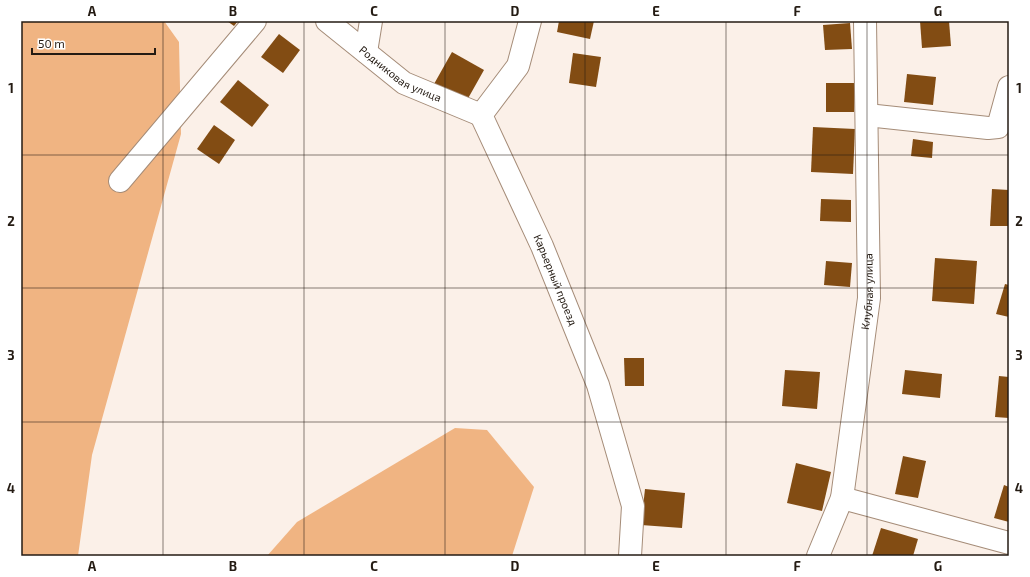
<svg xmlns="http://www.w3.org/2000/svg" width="1030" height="577" font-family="'Exo 2',sans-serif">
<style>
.green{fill:#f0b482}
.building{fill:#824c13}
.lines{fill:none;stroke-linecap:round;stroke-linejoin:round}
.minor-casing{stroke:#a58c78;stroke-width:24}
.minor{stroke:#fff;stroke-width:22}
.grid{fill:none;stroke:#241b13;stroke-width:1;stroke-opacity:0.55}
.labels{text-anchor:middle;stroke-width:4;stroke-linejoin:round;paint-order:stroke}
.street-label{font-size:11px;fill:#241b13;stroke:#fff}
.neatline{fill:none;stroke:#241b13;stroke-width:1.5}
.grid-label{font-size:13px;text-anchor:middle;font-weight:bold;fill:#241b13}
</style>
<rect width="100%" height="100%" fill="#fbf0e8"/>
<g class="green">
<polygon points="21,21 164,21 179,42 181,134 92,455 78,556 21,556"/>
<polygon points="455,428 487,430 534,487 512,556 267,556 297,522"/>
</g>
<g class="building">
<polygon points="227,21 238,21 234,26"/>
<polygon points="559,21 594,21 590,39 557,32"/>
<polygon points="920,21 949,21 951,46 922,48"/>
<polygon points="850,23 852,49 825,50 823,25"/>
<polygon points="279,34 300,50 283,73 261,57"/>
<polygon points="452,52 484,70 466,102 434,84"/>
<polygon points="573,53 601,57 596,87 569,83"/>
<polygon points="907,74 936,77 933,105 904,102"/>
<polygon points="238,80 269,105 252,127 220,102"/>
<polygon points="826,83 855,83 854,112 826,112"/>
<polygon points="214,125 235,140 219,164 197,149"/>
<polygon points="813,127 855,129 853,174 811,172"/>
<polygon points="913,139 933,142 932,158 911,156"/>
<polygon points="992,189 1009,190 1009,226 990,226"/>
<polygon points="821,199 851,200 851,222 820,221"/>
<polygon points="935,258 977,261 974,304 932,301"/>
<polygon points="826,261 852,263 850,287 824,285"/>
<polygon points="1005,284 1009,285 1009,317 996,314"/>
<polygon points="624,358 644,358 644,386 625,386"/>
<polygon points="785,370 820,372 817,409 782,406"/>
<polygon points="905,370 942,374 940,398 902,394"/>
<polygon points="999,376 1009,377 1009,418 995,417"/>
<polygon points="903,456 926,461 918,498 895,494"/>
<polygon points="796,463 831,472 822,511 787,503"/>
<polygon points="1004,485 1009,487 1009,522 994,518"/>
<polygon points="645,489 685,493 682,528 641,525"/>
<polygon points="881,528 918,539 913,556 872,556"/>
</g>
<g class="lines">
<g class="minor-casing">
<g id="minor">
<path id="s1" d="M327 21 404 83 481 115"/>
<polyline points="366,52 371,21"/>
<path id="s2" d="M481 115 542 246 598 385 633 506 630 556"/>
<polyline points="481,115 518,66 530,21"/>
<polyline points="867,115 988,128 998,127 1009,87"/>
<polyline points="120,181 255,21"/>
<polyline points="842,498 1009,543"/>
<path id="s3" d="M818 556 842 498 869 298 865 21"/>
</g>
</g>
<use href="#minor" class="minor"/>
</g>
<path class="grid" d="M163 21V556M304 21V556M445 21V556M585 21V556M726 21V556M867 21V556M21 155H1009M21 288H1009M21 422H1009"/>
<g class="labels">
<g class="street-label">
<text dy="4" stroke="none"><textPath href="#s1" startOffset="91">Родниковая улица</textPath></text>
<text dy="4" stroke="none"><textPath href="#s2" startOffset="181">Карьерный проезд</textPath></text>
<text dy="4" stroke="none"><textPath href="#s3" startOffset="271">Клубная улица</textPath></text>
</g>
</g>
<rect width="1030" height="577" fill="none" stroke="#ffffff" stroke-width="44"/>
<path d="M32 48v6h123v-6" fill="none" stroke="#241b13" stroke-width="2"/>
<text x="38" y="48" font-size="12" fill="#241b13" stroke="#ffffff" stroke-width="3" paint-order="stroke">50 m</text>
<rect x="22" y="22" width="986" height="533" class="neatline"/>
<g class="grid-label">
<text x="92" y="16">A</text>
<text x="233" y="16">B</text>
<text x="374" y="16">C</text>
<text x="515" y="16">D</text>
<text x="656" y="16">E</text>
<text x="797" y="16">F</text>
<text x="938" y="16">G</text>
<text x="11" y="93">1</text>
<text x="1019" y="93">1</text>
<text x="11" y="226">2</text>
<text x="1019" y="226">2</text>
<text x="11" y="360">3</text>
<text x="1019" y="360">3</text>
<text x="11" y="493">4</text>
<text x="1019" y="493">4</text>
<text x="92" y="571">A</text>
<text x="233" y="571">B</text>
<text x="374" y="571">C</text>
<text x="515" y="571">D</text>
<text x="656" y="571">E</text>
<text x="797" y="571">F</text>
<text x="938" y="571">G</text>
</g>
</svg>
